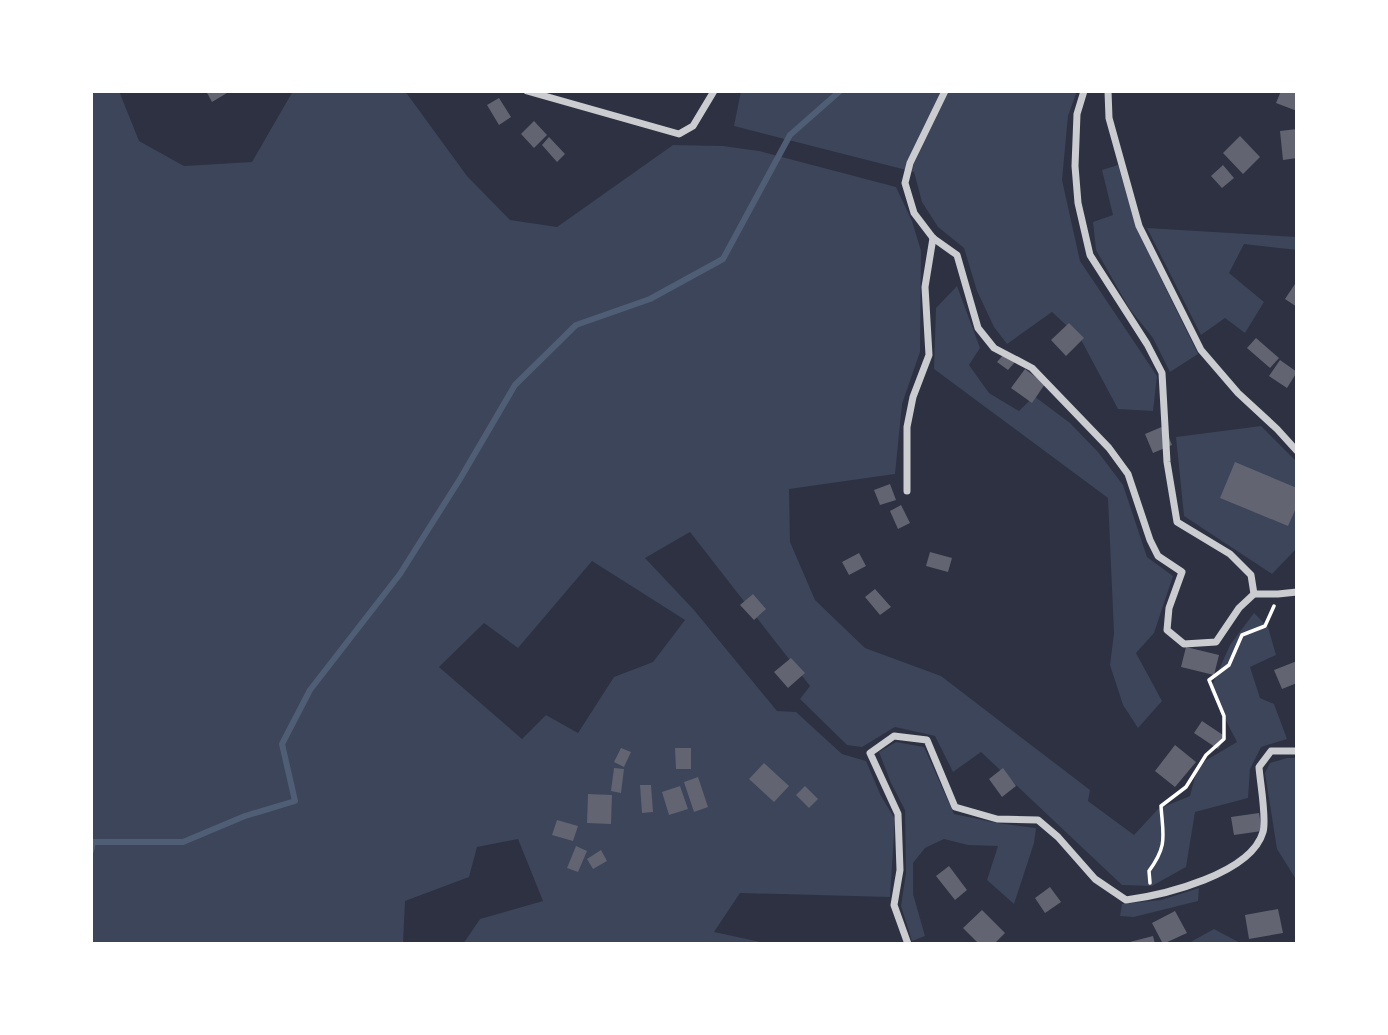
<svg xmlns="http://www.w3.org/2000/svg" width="1388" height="1035" font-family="'Fira Sans',sans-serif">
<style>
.green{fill:#3c4559;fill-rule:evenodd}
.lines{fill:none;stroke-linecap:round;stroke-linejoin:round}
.stream{stroke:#4f5d75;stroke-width:6}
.building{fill:#626471}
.path{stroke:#fff;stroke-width:3.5}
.minor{stroke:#caccd0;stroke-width:7}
</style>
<rect width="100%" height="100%" fill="#2d3142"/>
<g class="green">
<path d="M91 91H119L139 141 184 166 252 162 293 91H405L467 176 510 220 557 227 673 145 723 146 759 151 896 187 912 221 921 251 920 352 902 404 895 474 789 489 790 542 815 600 865 648 941 676 1090 790 1088 801 1134 835 1158 809 1190 796 1198 765 1237 742 1210 690 1230 645 1254 613 1268 627 1276 655 1250 667 1260 698 1274 704 1287 739 1261 747 1250 769 1248 798 1195 812 1186 867 1152 886 1122 885 981 752 953 772 935 736 895 727 862 747 847 745 800 699 810 686 690 532 645 558 694 610 777 711 796 712 842 754 866 761 881 796 895 819 890 897 740 893 714 932 770 944H463L480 919 543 901 518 839 477 847 469 877 405 901 403 944H91ZM592 561 685 620 653 662 614 677 578 733 546 715 522 739 439 667 484 623 518 648Z"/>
<polygon points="741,91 1077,91 1068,116 1062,180 1080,261 1157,376 1153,411 1118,409 1080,338 1052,312 1007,344 994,327 977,291 964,248 938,227 922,202 914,172 734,126"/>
<polygon points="1118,165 1137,230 1198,354 1170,372 1153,338 1129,308 1096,250 1093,222 1113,215 1102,170"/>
<polygon points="1147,228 1297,237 1297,250 1244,244 1229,273 1264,302 1245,333 1225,318 1201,335"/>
<polygon points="957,286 980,348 969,365 989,393 1019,411 1034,396 1070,423 1098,452 1123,485 1147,557 1173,576 1154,633 1136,653 1162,701 1138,728 1123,705 1110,665 1114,633 1108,498 934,369 936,308"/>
<polygon points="1261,426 1297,462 1297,548 1272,574 1184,516 1176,437"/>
<polygon points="896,742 924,747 954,814 997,823 1036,828 1034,843 1014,904 987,880 998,846 968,845 944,839 925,848 913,863 913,894 925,936 912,941 901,906 906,873 905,810 891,783 879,752"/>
<polygon points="1287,758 1297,758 1297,881 1277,849 1265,773 1270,763"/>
<polygon points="1199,888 1198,901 1134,917 1120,916 1122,904 1161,900"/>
<polygon points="1214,929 1242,944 1187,944"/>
</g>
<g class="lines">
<polyline class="stream" points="91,851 93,842 183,842 245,816 295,801 282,744 310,690 400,574 460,479 515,385 576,325 650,299 723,259 790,135 840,91"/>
</g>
<g class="building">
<polygon points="206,91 225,91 227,93 212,102"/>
<polygon points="1281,91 1297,91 1297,111 1276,103"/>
<polygon points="499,98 511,117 499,125 487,105"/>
<polygon points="534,121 547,135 534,148 521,134"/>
<polygon points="1297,129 1297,158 1283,160 1280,131"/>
<polygon points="1240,136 1260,157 1243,174 1223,153"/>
<polygon points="549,137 565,154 557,162 542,145"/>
<polygon points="1223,165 1234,178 1222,188 1211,176"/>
<polygon points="1297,281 1297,307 1285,299"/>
<polygon points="1069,323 1084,338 1066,356 1051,340"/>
<polygon points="1256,338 1279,358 1270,368 1247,348"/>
<polygon points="1004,354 1015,362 1008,370 997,362"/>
<polygon points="1280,360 1297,372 1287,388 1269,376"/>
<polygon points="1025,369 1045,384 1032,403 1011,388"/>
<polygon points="1164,426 1172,445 1153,453 1145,434"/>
<polygon points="1235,462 1297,488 1297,506 1288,526 1220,498"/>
<polygon points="890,484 896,500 880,505 874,490"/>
<polygon points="901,505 910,523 898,529 890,511"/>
<polygon points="930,552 952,558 948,572 926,566"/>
<polygon points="859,553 866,566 849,575 842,562"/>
<polygon points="875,589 891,607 880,615 865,597"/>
<polygon points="753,594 766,609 754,620 740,605"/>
<polygon points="1186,647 1219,655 1214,675 1181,667"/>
<polygon points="791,658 805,673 788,688 774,672"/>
<polygon points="1297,661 1297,683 1282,689 1274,670"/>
<polygon points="1202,721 1226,737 1218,749 1194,733"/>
<polygon points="1175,745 1196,762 1175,787 1155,771"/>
<polygon points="621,748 631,752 624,767 614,762"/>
<polygon points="675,748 691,748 691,769 676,769"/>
<polygon points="764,763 789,786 774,802 749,779"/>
<polygon points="614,768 624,769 621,793 611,791"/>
<polygon points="1003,768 1016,786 1002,797 989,779"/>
<polygon points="698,777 708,807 694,812 684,782"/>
<polygon points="640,785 651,785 653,812 642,813"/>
<polygon points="680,786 688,809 669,815 662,792"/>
<polygon points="805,786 818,799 809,808 796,795"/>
<polygon points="588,794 612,795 611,824 587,823"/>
<polygon points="1259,813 1262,831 1234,835 1231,817"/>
<polygon points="557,820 578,826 573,841 552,835"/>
<polygon points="576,846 587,851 578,872 567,868"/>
<polygon points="601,850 607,861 593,869 587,859"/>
<polygon points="949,866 967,890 955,900 936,876"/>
<polygon points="1050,887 1061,902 1045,913 1035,898"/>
<polygon points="1278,909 1283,933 1249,939 1245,915"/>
<polygon points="982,910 1005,933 994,944 979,944 963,928"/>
<polygon points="1175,911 1187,933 1163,944 1152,923"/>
<polygon points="1153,936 1155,944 1127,944 1126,943"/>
</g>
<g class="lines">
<path class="path" d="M1150 883 1149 871C1168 845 1163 836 1161 806L1186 787 1206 755 1224 739V716L1209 680 1229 665 1242 635 1265 626 1274 606"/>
<g class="minor">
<polyline points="527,91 679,134 693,126 714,91"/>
<polyline points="945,91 910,163 905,183 914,213 933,238 957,255 978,328 994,348 1032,368 1109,448 1128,474 1150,540 1158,556 1182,572 1169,608 1167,630 1184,644 1216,642 1239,608 1254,594 1278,594 1297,592"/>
<polyline points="1084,91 1077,114 1075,166 1078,203 1090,255 1147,344 1162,373 1167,462 1177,522 1230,554 1251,575 1254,594"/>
<polyline points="1108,91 1109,118 1139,226 1201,350 1238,393 1277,429 1297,451"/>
<polyline points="907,491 907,427 913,397 929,355 925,287 933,238"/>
<path d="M908 944 894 905 900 870 898 814 870 753 894 736 927 740 955 807 997 819 1038 820 1058 837 1095 879 1126 900C1164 895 1251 874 1263 832 1267 819 1260 782 1259 767L1271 751H1297"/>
</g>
</g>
<rect width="1388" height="1035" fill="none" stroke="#ffffff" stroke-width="186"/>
</svg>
